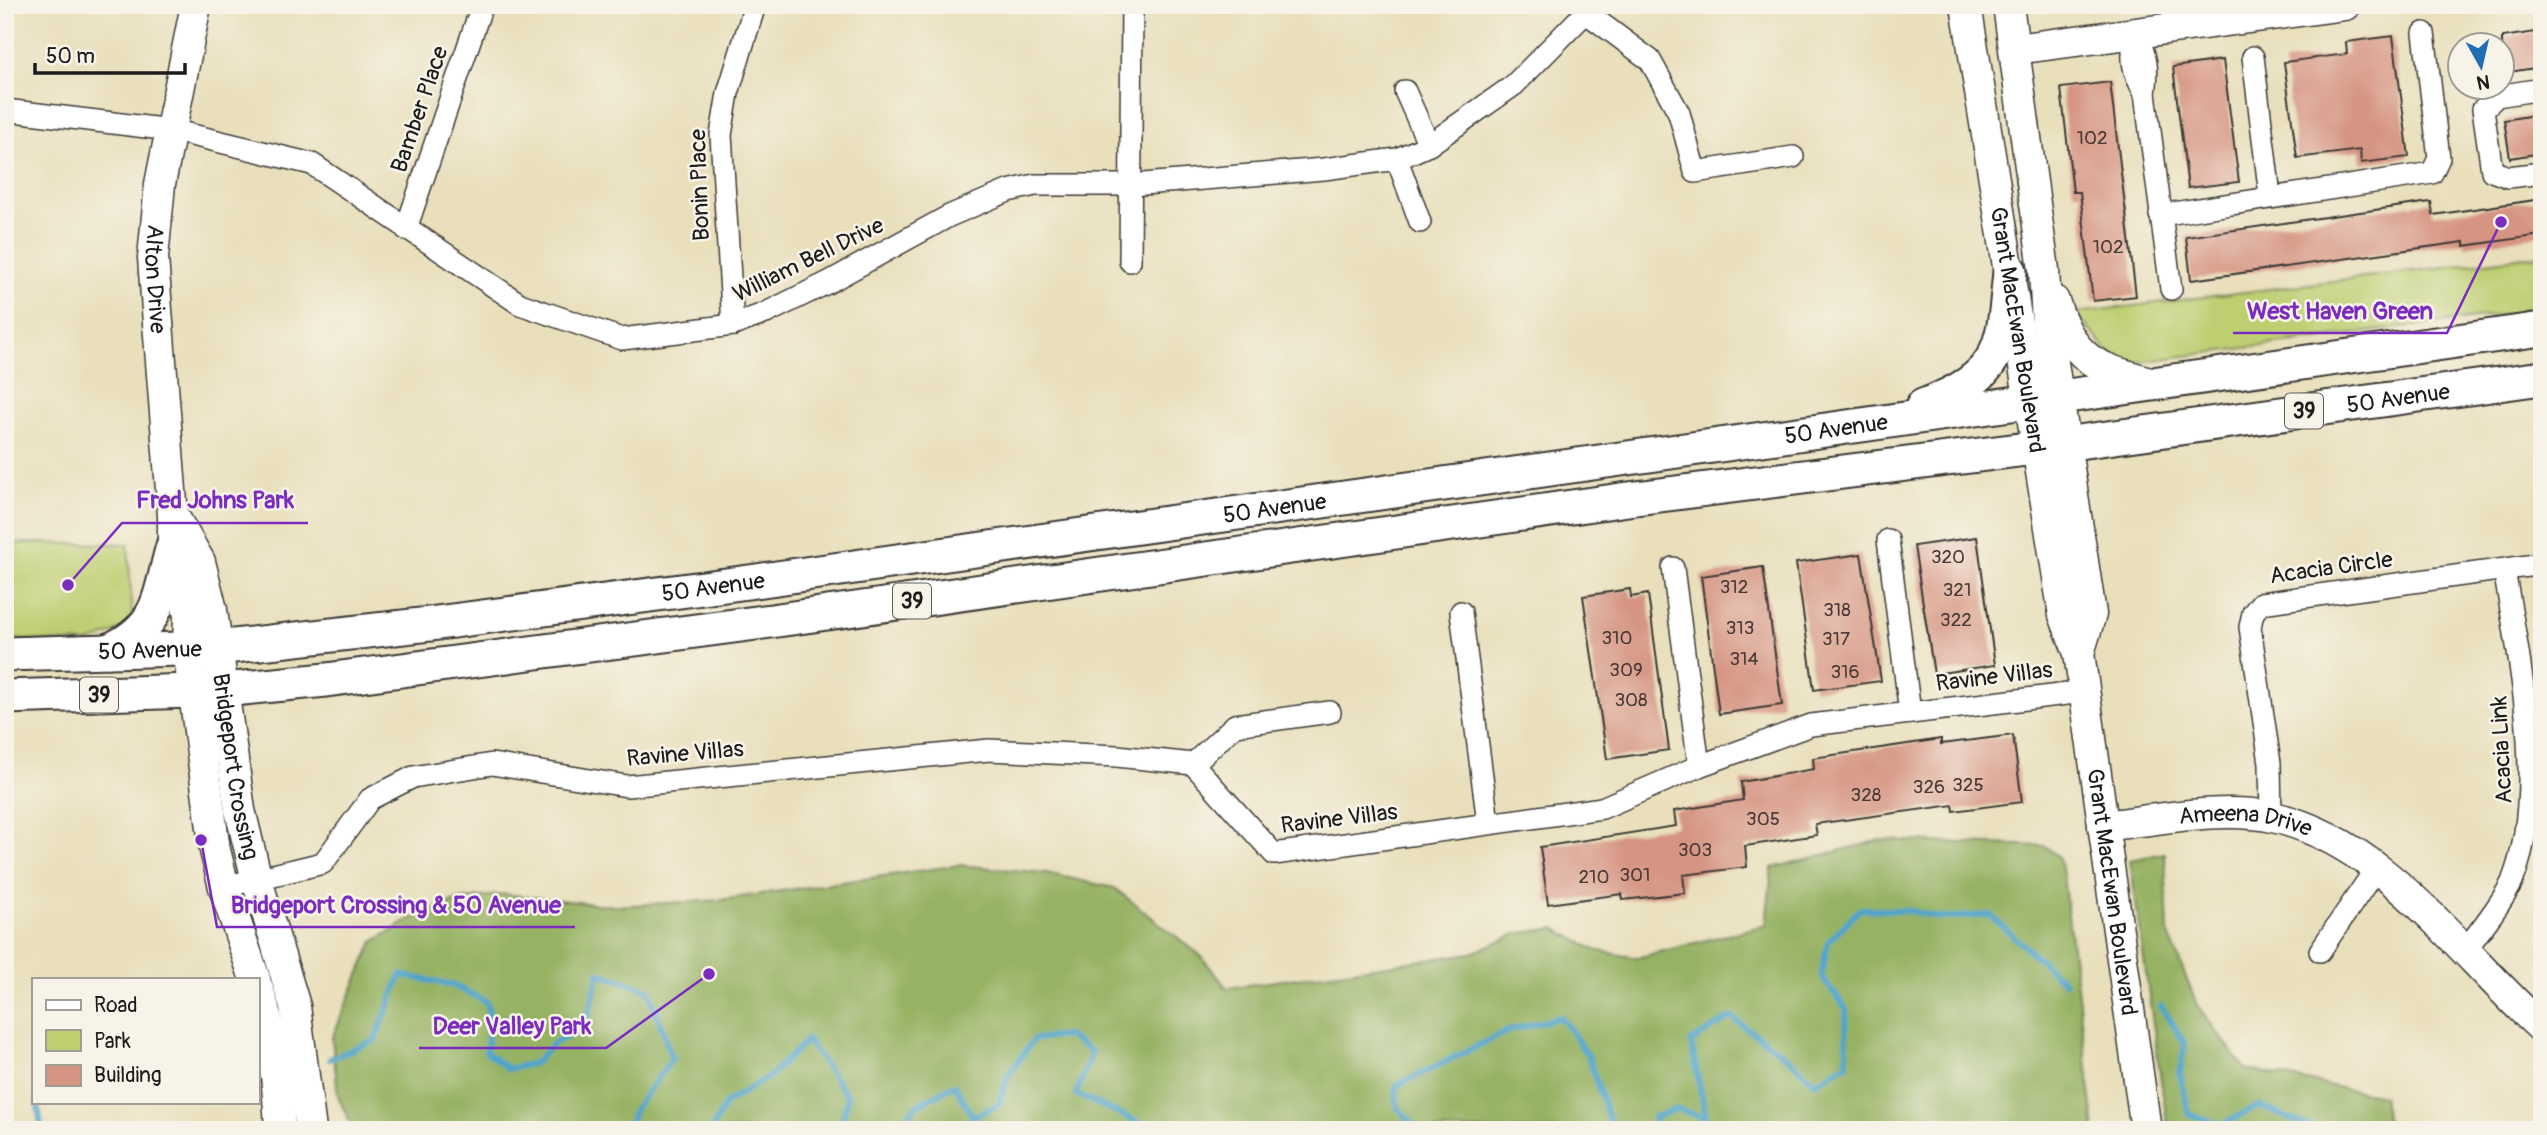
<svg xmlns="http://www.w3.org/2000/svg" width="2547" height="1135" font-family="Pangolin,sans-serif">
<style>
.green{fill:#becf72;stroke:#6d7647;stroke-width:2}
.forest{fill:#96b264;stroke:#596740;stroke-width:2}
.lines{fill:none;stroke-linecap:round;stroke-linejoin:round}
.stream{stroke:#4fa4cb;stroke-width:6}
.building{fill:#d69482}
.street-casing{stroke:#3b3934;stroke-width:24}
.secondary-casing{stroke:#3b3934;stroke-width:33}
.primary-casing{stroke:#3b3934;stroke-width:37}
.street{stroke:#fff;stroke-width:21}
.secondary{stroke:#fff;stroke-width:30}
.primary{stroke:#fff;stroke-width:33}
.labels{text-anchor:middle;stroke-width:5;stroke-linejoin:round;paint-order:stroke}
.number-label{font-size:19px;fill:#4a3a36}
.shield{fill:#f7f3e8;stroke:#5e5c59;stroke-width:2}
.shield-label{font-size:21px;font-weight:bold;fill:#1c1c1c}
.street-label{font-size:23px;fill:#1c1c1c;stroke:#f7f3e8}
.leader{fill:none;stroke:#7b2cbf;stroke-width:2.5}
.callout-dot{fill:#7b2cbf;stroke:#f7f3e8;stroke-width:2.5}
.callout-label{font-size:24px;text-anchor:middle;font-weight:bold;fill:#7b2cbf;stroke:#f7f3e8;stroke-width:5;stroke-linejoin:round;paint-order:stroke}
</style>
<rect width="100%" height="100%" fill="#f7f3e8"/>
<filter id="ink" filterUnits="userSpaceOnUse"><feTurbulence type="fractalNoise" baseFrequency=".0143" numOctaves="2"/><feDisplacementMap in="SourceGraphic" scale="14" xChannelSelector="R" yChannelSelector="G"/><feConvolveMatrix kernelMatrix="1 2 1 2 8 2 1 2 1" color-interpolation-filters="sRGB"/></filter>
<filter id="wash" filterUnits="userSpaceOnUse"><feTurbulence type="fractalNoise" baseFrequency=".00686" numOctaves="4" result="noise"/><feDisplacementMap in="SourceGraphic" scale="28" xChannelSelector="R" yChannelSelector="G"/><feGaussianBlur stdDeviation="1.57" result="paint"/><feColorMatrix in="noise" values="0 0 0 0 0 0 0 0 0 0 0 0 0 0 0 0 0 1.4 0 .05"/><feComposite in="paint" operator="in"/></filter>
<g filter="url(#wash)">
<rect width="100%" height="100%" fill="#e9dfbb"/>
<g class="green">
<polygon points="2542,255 2542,309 2124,364 2106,349 2076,313"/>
<polygon points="5,543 128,544 133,625 88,643 5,639"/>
</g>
<g class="forest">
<path d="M1881 840 2045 846 2058 856 2062 868 2095 1130H547C512 1119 485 1129 451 1130 418 1131 385 1130 353 1130L338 1096 332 1038 373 942 418 915 458 900 505 894 614 906 720 900 959 865 1046 873 1114 888 1200 955 1227 988 1472 953 1516 934 1555 928 1595 950 1636 958 1766 925 1772 868Z"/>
<polygon points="2165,853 2168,932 2197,1005 2245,1069 2383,1096 2387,1124 2385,1130 2168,1130 2130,860"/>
</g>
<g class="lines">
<g class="stream">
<polyline points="2161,1006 2185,1044 2180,1073 2189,1114 2222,1125 2259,1106 2317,1130"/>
<polyline points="330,1059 375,1040 401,975 452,985 487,1002 490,1019 486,1052 508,1069 535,1063 554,1043 585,1028 599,973 649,990 672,1059 634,1110 629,1130"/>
<polyline points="37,1102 42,1130"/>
<polyline points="711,1130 726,1103 770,1076 807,1040 848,1097 840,1130"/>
<polyline points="894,1130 917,1105 955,1085 973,1117 999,1104 1008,1075 1034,1039 1068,1036 1092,1052 1076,1094 1155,1130"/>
<polyline points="1419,1130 1397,1107 1396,1086 1508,1031 1561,1017 1588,1056 1608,1117 1616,1130"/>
<polyline points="1659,1130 1654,1117 1677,1109 1706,1118 1691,1042 1731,1017 1787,1057 1815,1083 1847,1064 1846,1009 1821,976 1828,942 1860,909 1911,911 1940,918 1990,915 2064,982"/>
</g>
</g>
<g id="blocks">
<g class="building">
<polygon points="2542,31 2542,67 2502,73 2502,37"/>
<polygon points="2393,36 2409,157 2361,163 2360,150 2297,158 2284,62 2347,54 2346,42"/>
<polygon points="2223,60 2239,182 2188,188 2173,67"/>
<polygon points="2110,82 2136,296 2093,301 2080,192 2073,192 2061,88"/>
<polygon points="2541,114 2542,153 2510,158 2504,120"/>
<polygon points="2542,199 2542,235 2464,246 2464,242 2191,280 2186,237 2431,202 2433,215"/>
<polygon points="1977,537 1995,665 1934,674 1914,546"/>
<polygon points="1861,554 1881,681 1814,690 1796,563"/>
<polygon points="1763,567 1782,705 1719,714 1701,576"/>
<polygon points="1630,589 1631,597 1648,594 1669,750 1607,759 1583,596"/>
<polygon points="2013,735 2022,802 1954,811 1953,805 1815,824 1817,835 1745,846 1747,867 1683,875 1685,893 1623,900 1622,894 1548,904 1540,847 1676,826 1674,811 1743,800 1741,782 1814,769 1813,758 1941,739 1941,744"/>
</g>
</g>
</g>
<g filter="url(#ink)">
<use href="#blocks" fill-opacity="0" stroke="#3b3934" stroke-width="2"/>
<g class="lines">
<g class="street-casing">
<g id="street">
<polyline points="1588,14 1650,60 1679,113 1695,172 1793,157"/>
<path d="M2136 33C2146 55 2149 69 2145 93L2171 289"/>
<path d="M2136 33C2130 58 2132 71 2145 93"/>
<polyline points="2253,57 2270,196"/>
<polyline points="2542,89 2497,96 2483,109 2492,171 2508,177 2542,173"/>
<polyline points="1405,91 1429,145"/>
<polyline points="5,110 171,130 312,164 520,304 622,339 733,325 766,313 829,282 949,216 1008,191 1035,185 1131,185 1324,169 1397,159 1429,145 1514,85 1593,5"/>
<polyline points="1397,159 1420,222"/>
<polyline points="2160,215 2432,173 2439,158 2424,33"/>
<polyline points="406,229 482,5"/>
<polyline points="1130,261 1132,5"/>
<polyline points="733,325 721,135 728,93 755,5"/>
<polyline points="1888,540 1910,713"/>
<polyline points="1673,568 1699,766"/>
<polyline points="1461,612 1488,823"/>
<polyline points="1193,764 1235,725 1330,712"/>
<polyline points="2271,817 2270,763 2250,627 2253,613 2261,603 2542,564"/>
<polyline points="224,887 323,863 370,799 413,777 492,764 627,786 989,750 1117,756 1193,764 1274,854 1602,808 1699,766 1811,725 2084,692"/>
<polyline points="2320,951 2377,867"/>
<path d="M2464 953C2479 930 2500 907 2512 882 2547 794 2520 662 2504 570"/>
</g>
</g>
<g class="secondary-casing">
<g id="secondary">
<path id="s1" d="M196 5 160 184 153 258 173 516V546L189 615 188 649 215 850 224 887 255 979"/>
<path id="s2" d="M1966 5 2064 615 2079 653 2146 1130"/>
<polyline points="2008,5 2044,270 2047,323 2091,614 2079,653"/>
<polyline points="2015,49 2345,5"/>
<path d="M2054 301C2075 363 2094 366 2153 383"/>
<path id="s3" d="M177 522 200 562 212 610 240 810 257 880 295 1006 311 1130"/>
<path id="s4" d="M2103 826C2154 820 2223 806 2273 817 2385 842 2460 954 2542 1028"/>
<path d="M257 986C273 1032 278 1081 280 1130"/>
</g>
</g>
<g class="primary-casing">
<g id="primary">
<path d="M1923 406C2003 375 2003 349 2010 271"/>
<path d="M108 651C162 626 158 598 173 546"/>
<path id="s5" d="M5 654 216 648 430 624 756 581 2542 329"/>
<path id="s6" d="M5 697 223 690 326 680 771 621 1628 499 2035 448 2542 378"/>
</g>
</g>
<use href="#street" class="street"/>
<use href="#secondary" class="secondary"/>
<use href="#primary" class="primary"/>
</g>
</g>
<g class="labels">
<g class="number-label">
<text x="2092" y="144">102</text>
<text x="2108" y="253">102</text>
<text x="1948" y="563">320</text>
<text x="1734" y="593">312</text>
<text x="1957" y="596">321</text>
<text x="1837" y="616">318</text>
<text x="1956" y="626">322</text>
<text x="1740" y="634">313</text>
<text x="1617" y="644">310</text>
<text x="1836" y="645">317</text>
<text x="1744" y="665">314</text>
<text x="1626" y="676">309</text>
<text x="1845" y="678">316</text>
<text x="1631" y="706">308</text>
<text x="1968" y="791">325</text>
<text x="1929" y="793">326</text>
<text x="1866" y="801">328</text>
<text x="1763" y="825">305</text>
<text x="1695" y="856">303</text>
<text x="1635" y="881">301</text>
<text x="1594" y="883">210</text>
</g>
<g class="shield">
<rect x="2285" y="393.5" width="38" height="35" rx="5"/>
<rect x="893" y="583.5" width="38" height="35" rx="5"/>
<rect x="80" y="677.5" width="38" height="35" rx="5"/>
</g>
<g class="shield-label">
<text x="2304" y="418">39</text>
<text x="912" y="608">39</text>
<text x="99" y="702">39</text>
</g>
<g class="street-label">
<text transform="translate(419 109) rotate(-71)" y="8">Bamber Place</text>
<text transform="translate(699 185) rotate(-92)" y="8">Bonin Place</text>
<text transform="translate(808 259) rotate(-26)" y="8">William Bell Drive</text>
<text dy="8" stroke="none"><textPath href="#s1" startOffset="278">Alton Drive</textPath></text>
<text dy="8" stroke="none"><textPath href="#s2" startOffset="329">Grant MacEwan Boulevard</textPath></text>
<text dy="8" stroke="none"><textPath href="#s6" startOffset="2413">50 Avenue</textPath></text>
<text dy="8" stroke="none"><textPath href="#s5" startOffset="1846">50 Avenue</textPath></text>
<text dy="8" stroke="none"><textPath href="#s5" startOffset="1279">50 Avenue</textPath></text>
<text transform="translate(2331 567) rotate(-8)" y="8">Acacia Circle</text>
<text dy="8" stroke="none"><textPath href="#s5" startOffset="712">50 Avenue</textPath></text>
<text dy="8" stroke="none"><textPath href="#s5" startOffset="145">50 Avenue</textPath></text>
<text transform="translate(1994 676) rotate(-7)" y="8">Ravine Villas</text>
<text transform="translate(2501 750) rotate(-93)" y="8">Acacia Link</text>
<text transform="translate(685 753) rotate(-5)" y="8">Ravine Villas</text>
<text dy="8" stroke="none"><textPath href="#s3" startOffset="254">Bridgeport Crossing</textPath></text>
<text transform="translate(1339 818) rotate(-7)" y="8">Ravine Villas</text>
<text dy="8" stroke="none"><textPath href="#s4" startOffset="144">Ameena Drive</textPath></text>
<text dy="8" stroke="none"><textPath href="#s2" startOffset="900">Grant MacEwan Boulevard</textPath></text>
</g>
</g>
<path class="leader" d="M2501 222L2447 333H2233M68 585L122 523H308M201 840L217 927H575M709 974L606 1048H419"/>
<g class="callout-dot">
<circle cx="2501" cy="222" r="7"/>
<circle cx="68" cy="585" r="7"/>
<circle cx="201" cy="840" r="7"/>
<circle cx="709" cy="974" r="7"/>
</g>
<g class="callout-label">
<text x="2340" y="319">West Haven Green</text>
<text x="215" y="508">Fred Johns Park</text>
<text x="396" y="913">Bridgeport Crossing &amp; 50 Avenue</text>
<text x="512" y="1034">Deer Valley Park</text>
</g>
<rect width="2547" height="1135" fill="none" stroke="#f7f3e8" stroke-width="28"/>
<rect x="32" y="978" width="228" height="126" fill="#f7f3e8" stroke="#9f9d96" stroke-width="2"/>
<rect x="46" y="1000" width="35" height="10" fill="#ffffff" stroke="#9f9d96" stroke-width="2"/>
<text x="94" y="1012" font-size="21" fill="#1c1c1c">Road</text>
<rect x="46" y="1030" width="35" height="21" fill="#becf72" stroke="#9f9d96" stroke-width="2"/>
<text x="94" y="1048" font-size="21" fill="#1c1c1c">Park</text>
<rect x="46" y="1065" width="35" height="21" fill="#d69482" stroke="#9f9d96" stroke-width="2"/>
<text x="94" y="1082" font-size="21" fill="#1c1c1c">Building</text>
<g transform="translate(2481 66) rotate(172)"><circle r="33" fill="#f7f3e8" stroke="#9f9d96" stroke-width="2"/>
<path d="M0-5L12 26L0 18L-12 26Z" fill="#1f6fb2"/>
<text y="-10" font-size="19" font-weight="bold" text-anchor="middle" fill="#1c1c1c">N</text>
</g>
<path d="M35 63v10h150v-10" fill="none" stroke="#1c1c1c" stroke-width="3.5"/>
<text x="46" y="63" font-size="21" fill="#1c1c1c" stroke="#f7f3e8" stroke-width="5" paint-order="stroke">50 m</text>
</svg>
